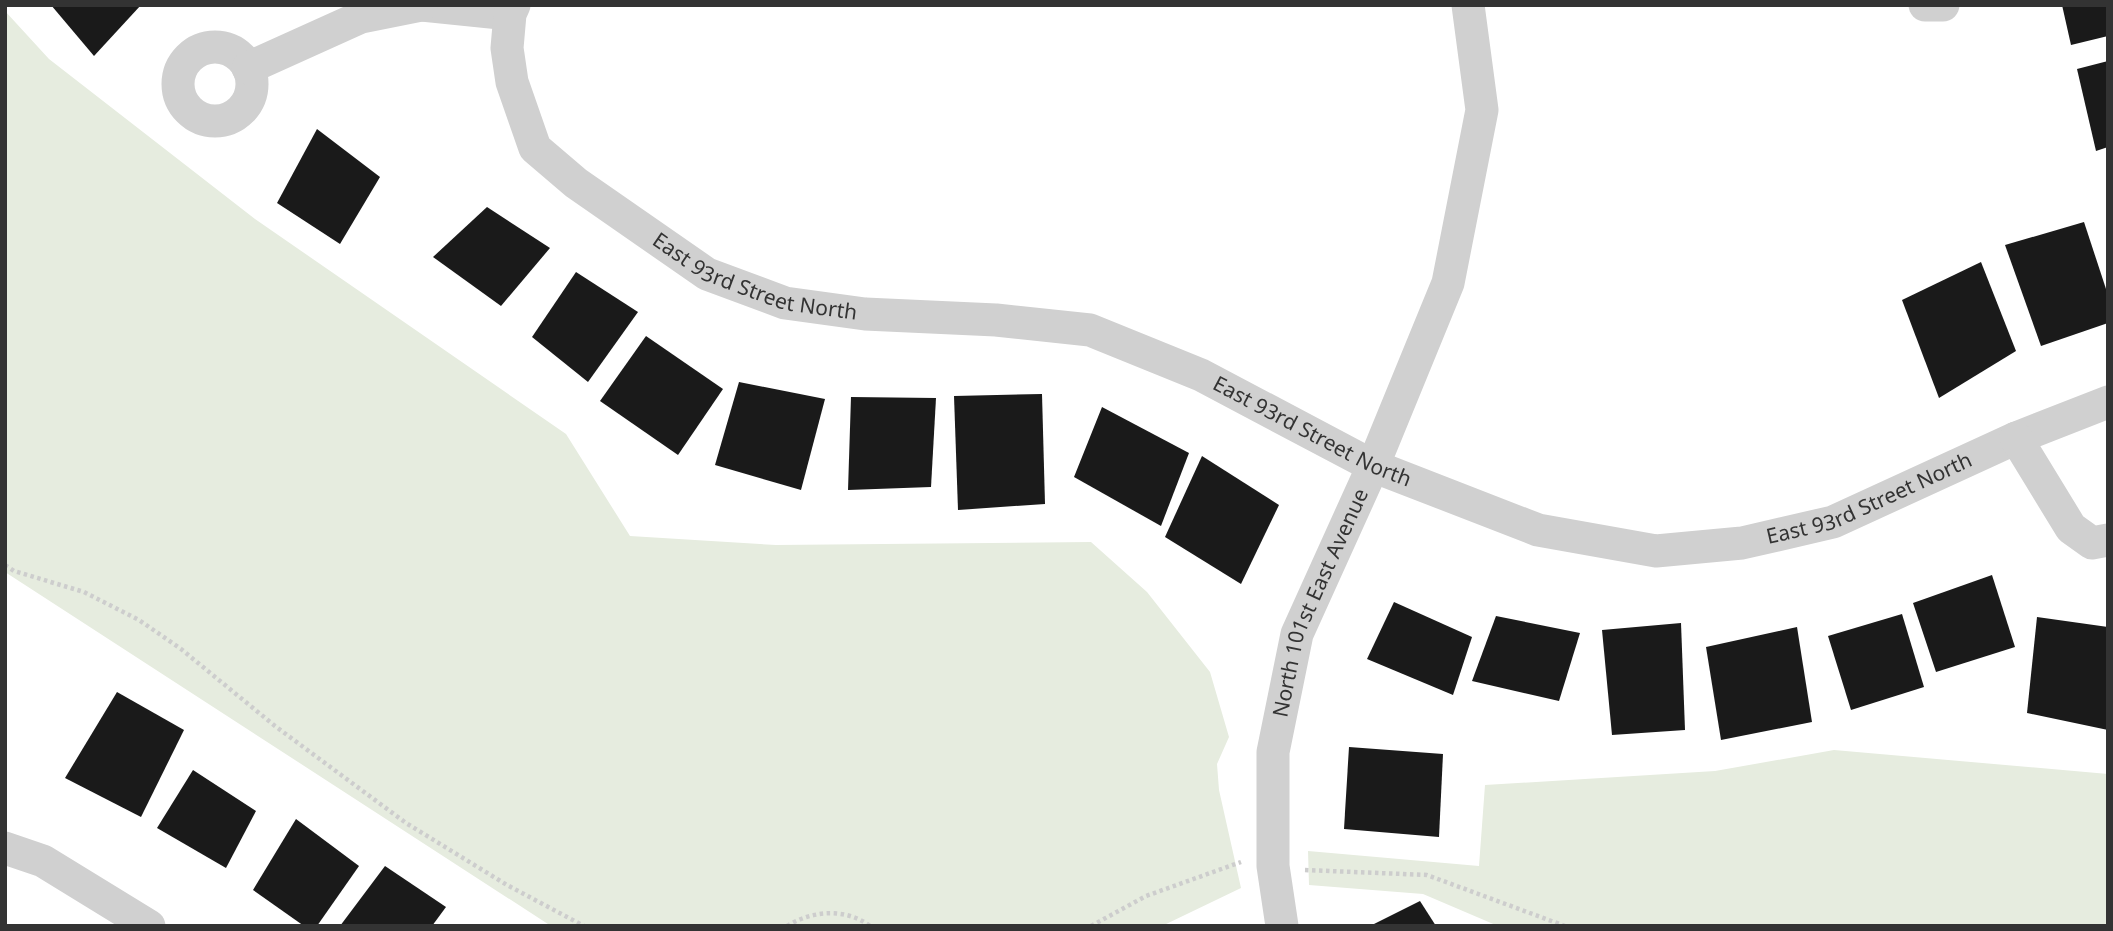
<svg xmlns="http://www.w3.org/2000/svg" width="2113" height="931" font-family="'Noto Sans',sans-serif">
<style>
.green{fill:#e6ecdf}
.building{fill:#1a1a1a}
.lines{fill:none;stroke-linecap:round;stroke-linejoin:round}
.path{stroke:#cdcdcd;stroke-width:4.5;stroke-dasharray:3.5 3.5;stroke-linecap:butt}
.minor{stroke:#d0d0d0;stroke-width:33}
.labels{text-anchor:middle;stroke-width:7;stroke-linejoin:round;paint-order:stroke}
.street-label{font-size:21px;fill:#333;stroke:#fff}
</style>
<rect width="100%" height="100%" fill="#fff"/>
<g class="green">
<polygon points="5,11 49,59 255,219 566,434 630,536 776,545 1091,542 1147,592 1210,672 1229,737 1217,764 1219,790 1241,888 1162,926 551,926 5,572"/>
<polygon points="1834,750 2108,774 2108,926 1498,926 1423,894 1309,885 1308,851 1479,866 1485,785 1715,771"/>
</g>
<g class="building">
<polygon points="51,5 141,5 94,56"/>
<polygon points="2062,5 2108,5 2108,36 2071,45"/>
<polygon points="2108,61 2108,147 2096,151 2077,69"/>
<polygon points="317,129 380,177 340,244 277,203"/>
<polygon points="487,207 550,248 501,306 433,257"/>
<polygon points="2084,222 2108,295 2108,323 2041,346 2005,245"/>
<polygon points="1981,262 2016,351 1939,398 1902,300"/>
<polygon points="576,272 638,312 588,382 532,337"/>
<polygon points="646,336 723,389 678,455 600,401"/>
<polygon points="739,382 825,399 801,490 715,465"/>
<polygon points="1042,394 1045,504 958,510 954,396"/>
<polygon points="851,397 936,398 931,487 848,490"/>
<polygon points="1102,407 1189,453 1161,526 1074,477"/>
<polygon points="1202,456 1279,505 1241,584 1165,537"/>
<polygon points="1992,575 2015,647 1936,672 1913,603"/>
<polygon points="1394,602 1472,637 1453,695 1367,659"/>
<polygon points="1902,614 1924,687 1851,710 1828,636"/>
<polygon points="1496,616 1580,633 1559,701 1472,681"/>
<polygon points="2037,617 2108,627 2108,730 2027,713"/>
<polygon points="1681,623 1685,730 1612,735 1602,630"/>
<polygon points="1797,627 1812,722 1721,740 1706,647"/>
<polygon points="117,692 184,730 141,817 65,778"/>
<polygon points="1349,747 1443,754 1439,837 1344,829"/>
<polygon points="193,770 256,811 226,868 157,828"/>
<polygon points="296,819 359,866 317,926 304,926 253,890"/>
<polygon points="385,866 446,907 432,926 340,926"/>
<polygon points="1420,901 1436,926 1370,926"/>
</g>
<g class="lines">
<g class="path">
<polyline points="5,565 14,571 84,592 139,620 181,649 275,726 406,823 507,885 584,926"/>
<polyline points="1305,870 1427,875 1565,926"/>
<path d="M787 926C813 910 846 908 870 926"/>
<polyline points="1091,926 1146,896 1241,862"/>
</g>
<g class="minor">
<polyline points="422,5 510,14"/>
<path id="s1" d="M514 5 510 14 507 48 512 82 535 148 576 183 707 274 785 303 865 314 996 320 1090 330 1201 375 1373 466 1538 530 1656 551 1742 543 1833 522 2016 438 2108 402"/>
<polyline points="1925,5 1943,5"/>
<circle cx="215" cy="84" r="37"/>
<polyline points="248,68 361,17 421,5"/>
<polyline points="2016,438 2071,528 2092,543 2108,540"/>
<polyline points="5,848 43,861 149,926"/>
<path id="s2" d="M1282 926 1273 866V752L1297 634 1373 466 1448 283 1482 110 1468 5"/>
</g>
</g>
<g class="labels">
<g class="street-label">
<text dy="7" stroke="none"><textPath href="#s1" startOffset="408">East 93rd Street North</textPath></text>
<text dy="7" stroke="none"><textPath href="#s1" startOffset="996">East 93rd Street North</textPath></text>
<text dy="7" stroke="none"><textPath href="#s1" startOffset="1584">East 93rd Street North</textPath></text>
<text dy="7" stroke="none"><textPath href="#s2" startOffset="332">North 101st East Avenue</textPath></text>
</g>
</g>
<rect width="2113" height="931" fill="none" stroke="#333333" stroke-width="14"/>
</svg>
